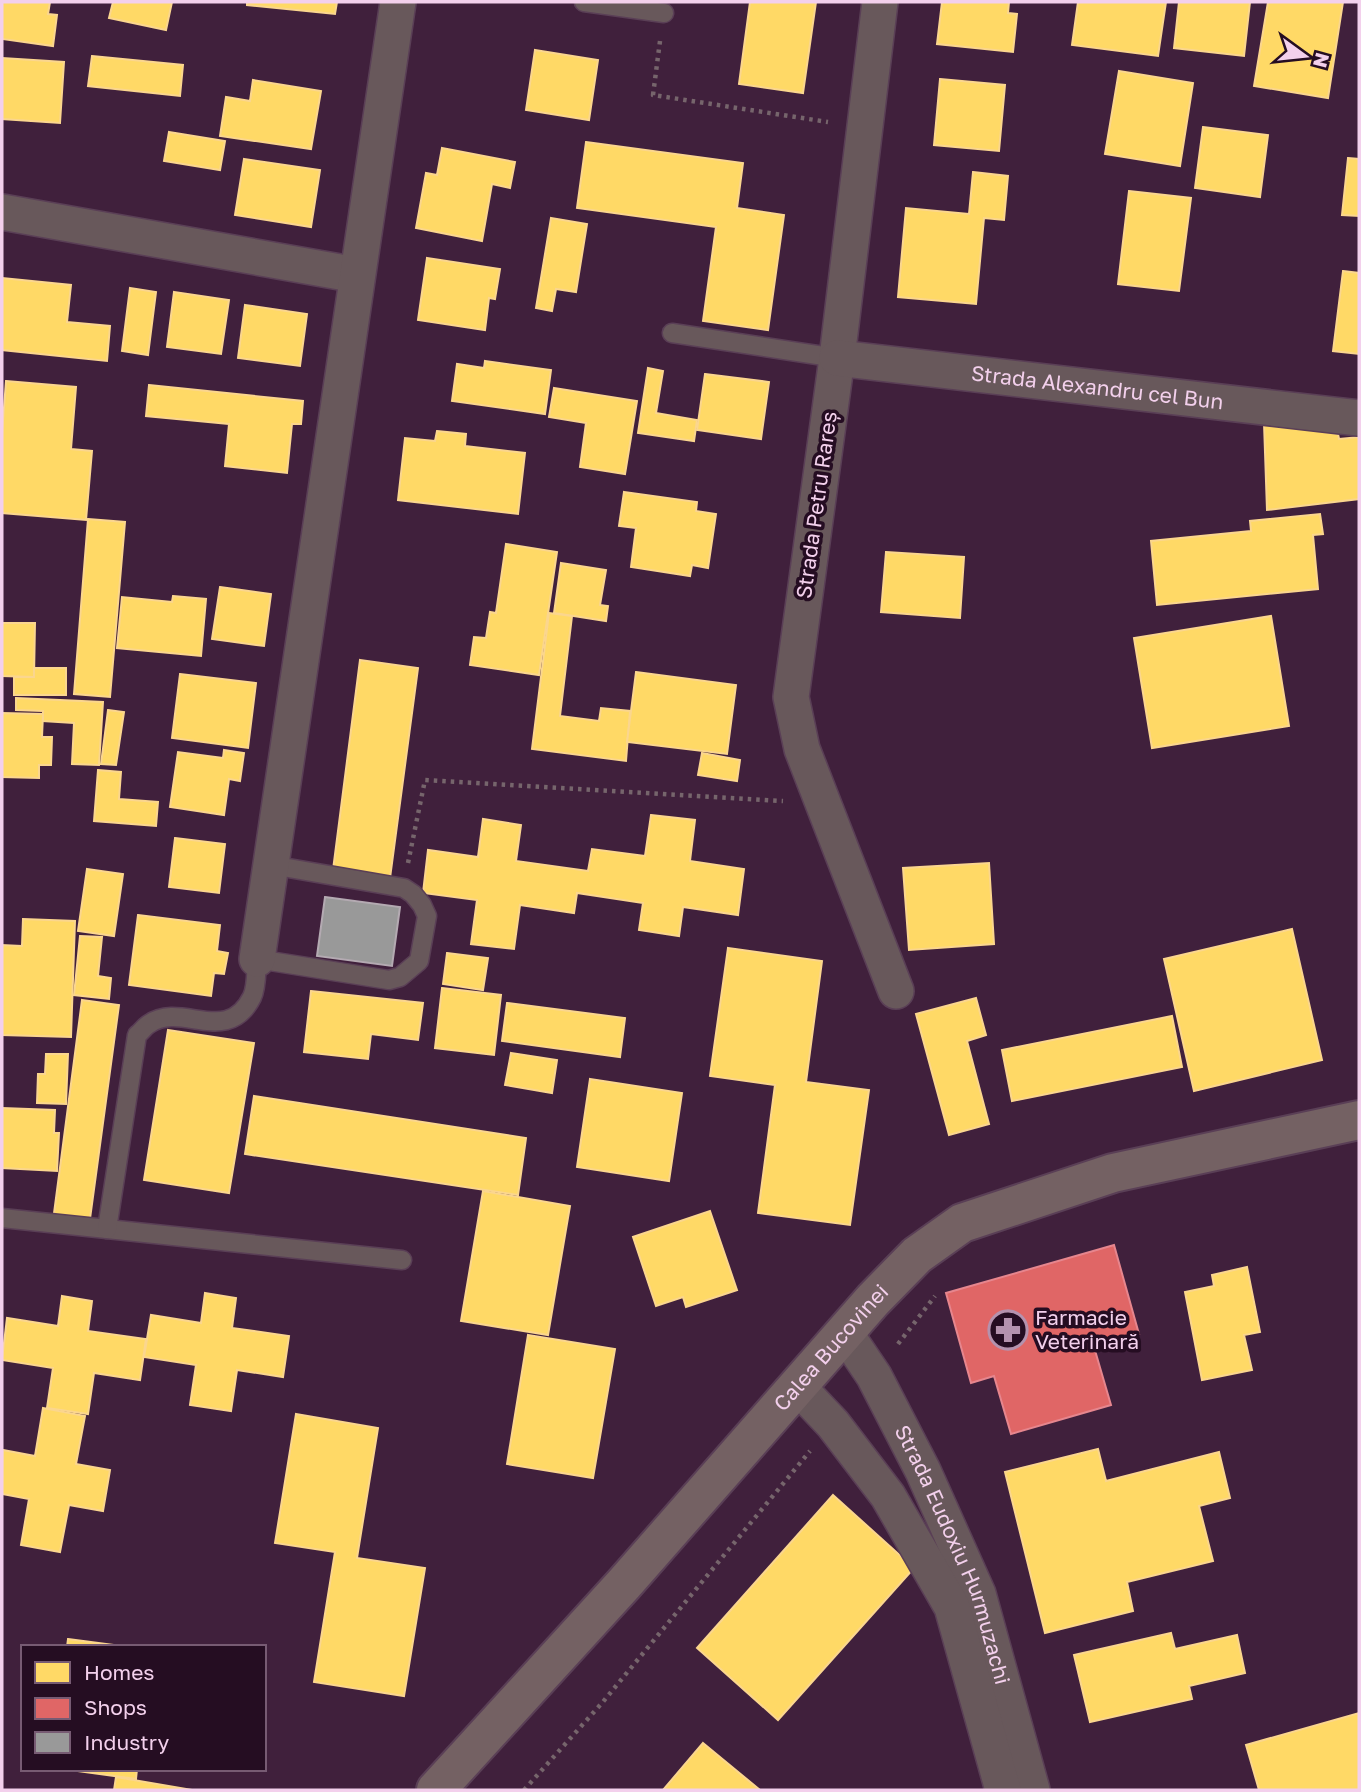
<svg xmlns="http://www.w3.org/2000/svg" width="1361" height="1792" font-family="'Golos Text',sans-serif">
<style>
.homes{fill:#ffd966;stroke:#fbd68e;stroke-width:2}
.shops{fill:#e06666;stroke:#e6868e;stroke-width:2}
.industry{fill:#999;stroke:#b4aab2;stroke-width:2}
.lines{fill:none;stroke-linecap:round;stroke-linejoin:round}
.service-casing{stroke:#5a3f56;stroke-width:21}
.minor-casing{stroke:#5a3f56;stroke-width:38}
.secondary-casing{stroke:#5a3f56;stroke-width:42}
.path{stroke:#76656c;stroke-width:4.5;stroke-dasharray:3.5 5;stroke-linecap:butt}
.service{stroke:#68585b;stroke-width:18}
.minor{stroke:#68585b;stroke-width:35}
.secondary{stroke:#746163;stroke-width:38}
.labels{text-anchor:middle;stroke-width:7;stroke-linejoin:round;paint-order:stroke}
.street-label{font-size:21px;fill:#f3d0ec;stroke:#250d22}
.poi-label{font-size:21px;fill:#f3d0ec;stroke:#250d22;text-anchor:start}
</style>
<rect width="100%" height="100%" fill="#40203c"/>
<g class="homes">
<polygon points="2,2 50,2 48,14 57,15 53,46 2,39"/>
<polygon points="113,2 172,2 166,30 109,18"/>
<polygon points="247,2 337,2 335,14 247,5"/>
<polygon points="750,2 816,2 803,93 739,84"/>
<polygon points="942,2 1009,2 1008,13 1017,14 1013,52 937,44"/>
<polygon points="1078,2 1166,2 1158,56 1072,45"/>
<polygon points="1179,2 1250,2 1244,56 1174,48"/>
<polygon points="1268,2 1343,2 1328,98 1254,86"/>
<polygon points="535,50 598,60 589,120 526,110"/>
<polygon points="92,56 183,65 180,96 88,86"/>
<polygon points="2,58 64,62 60,123 2,119"/>
<polygon points="1119,71 1193,83 1180,166 1105,154"/>
<polygon points="940,79 1005,85 999,151 934,145"/>
<polygon points="253,80 321,91 311,149 220,136 226,97 250,101"/>
<polygon points="1203,127 1268,135 1260,197 1195,188"/>
<polygon points="169,132 225,141 220,170 164,161"/>
<polygon points="586,142 743,163 737,208 784,215 768,330 703,321 716,227 577,208"/>
<polygon points="442,148 515,162 510,188 492,184 482,241 416,228 426,173 437,175"/>
<polygon points="1348,158 1359,159 1359,216 1342,215"/>
<polygon points="244,159 320,170 311,227 235,215"/>
<polygon points="973,172 1008,176 1004,220 984,218 976,304 898,297 906,208 969,214"/>
<polygon points="1129,191 1191,198 1179,291 1118,284"/>
<polygon points="551,218 587,224 576,292 556,289 552,311 536,308"/>
<polygon points="427,258 500,269 495,299 489,298 485,330 418,320"/>
<polygon points="1343,271 1359,273 1359,354 1333,351"/>
<polygon points="2,278 71,285 67,322 110,326 107,361 2,350"/>
<polygon points="130,288 156,292 148,355 122,351"/>
<polygon points="174,292 229,300 221,354 167,347"/>
<polygon points="245,305 307,314 300,366 238,358"/>
<polygon points="485,361 551,370 545,414 452,401 457,364 484,368"/>
<polygon points="648,368 663,371 656,413 697,420 694,441 638,433"/>
<polygon points="705,374 769,382 761,439 697,430"/>
<polygon points="6,381 76,387 71,449 92,451 86,520 2,513 2,434"/>
<polygon points="149,385 303,401 301,424 292,424 287,473 225,466 229,424 146,416"/>
<polygon points="554,388 637,401 625,474 580,467 586,423 549,417"/>
<polygon points="1264,423 1338,434 1339,439 1359,437 1359,499 1267,510"/>
<polygon points="437,431 466,434 465,446 525,453 518,514 398,500 405,438 435,441"/>
<polygon points="624,492 697,502 696,511 716,514 708,568 692,565 690,576 631,567 636,528 619,526"/>
<polygon points="1320,514 1323,534 1313,535 1318,589 1157,605 1151,541 1251,531 1250,521"/>
<polygon points="88,519 125,522 110,697 74,694"/>
<polygon points="506,544 557,552 539,675 470,665 474,637 486,638 490,612 496,613"/>
<polygon points="886,552 964,557 960,618 881,612"/>
<polygon points="561,563 606,570 600,605 608,606 606,621 554,613"/>
<polygon points="220,587 271,594 264,646 212,639"/>
<polygon points="173,596 206,599 201,656 117,648 122,597 172,602"/>
<polygon points="549,613 572,616 560,716 599,721 601,708 630,711 626,761 532,749"/>
<polygon points="1271,616 1289,726 1152,748 1134,638"/>
<polygon points="2,623 35,623 34,677 2,676"/>
<polygon points="360,660 418,668 390,878 333,870"/>
<polygon points="34,668 66,668 66,695 14,695 14,677 34,677"/>
<polygon points="636,672 736,685 727,754 627,742"/>
<polygon points="180,674 256,683 248,748 172,738"/>
<polygon points="16,698 103,702 99,765 72,764 74,723 43,721 43,711 16,710"/>
<polygon points="108,710 124,712 116,765 101,764"/>
<polygon points="2,713 43,714 42,737 52,737 51,765 39,765 39,778 2,777"/>
<polygon points="224,750 244,753 240,781 229,779 224,815 170,807 178,752 223,758"/>
<polygon points="702,753 740,760 737,781 698,775"/>
<polygon points="98,770 121,772 119,799 158,802 156,826 94,821"/>
<polygon points="651,815 695,820 690,861 744,869 738,915 683,907 679,936 639,930 643,903 577,893 574,913 520,905 514,949 471,944 477,900 423,893 428,850 478,857 483,819 521,825 516,861 588,871 592,849 645,856"/>
<polygon points="175,838 225,844 219,893 169,887"/>
<polygon points="989,863 994,944 909,950 903,868"/>
<polygon points="87,869 123,874 114,936 78,931"/>
<polygon points="138,915 220,925 217,951 228,953 224,974 214,973 211,996 129,985"/>
<polygon points="23,919 75,921 71,1037 2,1035 2,945 22,946"/>
<polygon points="1292,929 1322,1060 1194,1091 1164,959"/>
<polygon points="80,936 102,937 98,976 111,978 109,999 74,995"/>
<polygon points="728,948 822,961 806,1082 869,1090 850,1225 758,1213 775,1085 710,1076"/>
<polygon points="447,953 488,958 483,990 443,984"/>
<polygon points="442,988 501,995 494,1055 435,1048"/>
<polygon points="311,991 423,1003 418,1040 371,1034 368,1059 304,1052"/>
<polygon points="976,998 986,1035 967,1041 989,1124 949,1135 916,1014"/>
<polygon points="82,1000 119,1005 89,1226 53,1221"/>
<polygon points="507,1003 625,1018 620,1057 502,1041"/>
<polygon points="1172,1016 1182,1067 1012,1101 1002,1050"/>
<polygon points="168,1030 254,1043 229,1193 144,1180"/>
<polygon points="511,1053 557,1060 552,1093 505,1085"/>
<polygon points="46,1054 68,1054 66,1104 37,1103 38,1074 45,1074"/>
<polygon points="590,1079 682,1093 669,1181 577,1167"/>
<polygon points="254,1096 526,1138 518,1195 245,1154"/>
<polygon points="2,1108 55,1110 54,1133 59,1133 57,1171 2,1168"/>
<polygon points="483,1191 570,1206 548,1335 461,1321"/>
<polygon points="710,1211 737,1290 686,1307 683,1297 656,1306 633,1237"/>
<polygon points="1247,1267 1260,1332 1244,1335 1252,1370 1202,1380 1185,1292 1214,1286 1212,1275"/>
<polygon points="205,1293 236,1298 232,1328 289,1336 283,1377 237,1370 231,1411 190,1405 196,1365 144,1357 151,1315 201,1323"/>
<polygon points="62,1296 92,1301 88,1331 146,1339 140,1380 94,1373 88,1414 47,1408 53,1368 2,1360 7,1318 58,1326"/>
<polygon points="528,1335 615,1349 593,1478 507,1464"/>
<polygon points="43,1408 85,1416 76,1464 110,1470 103,1511 69,1505 60,1552 21,1545 29,1499 2,1494 3,1450 35,1456"/>
<polygon points="296,1414 378,1428 357,1558 425,1568 404,1696 314,1682 335,1552 275,1543"/>
<polygon points="1098,1449 1106,1481 1219,1452 1230,1498 1199,1506 1213,1561 1127,1582 1133,1611 1045,1633 1005,1472"/>
<polygon points="833,1495 914,1568 778,1720 697,1648"/>
<polygon points="1171,1633 1175,1649 1237,1635 1245,1673 1189,1686 1192,1699 1090,1722 1074,1655"/>
<polygon points="68,1639 129,1647 67,1647"/>
<polygon points="1359,1713 1359,1790 1259,1790 1246,1745"/>
<polygon points="703,1743 760,1790 663,1790"/>
<polygon points="63,1769 137,1769 136,1779"/>
<polygon points="116,1777 192,1790 114,1790"/>
</g>
<polygon class="shops" points="1114,1245 1139,1334 1094,1347 1111,1405 1011,1434 994,1376 971,1383 946,1293"/>
<polygon class="industry" points="325,897 400,907 392,966 317,956"/>
<g class="lines">
<g class="service-casing">
<g id="service">
<polyline points="584,2 664,13"/>
<polyline points="672,333 837,358"/>
<polyline points="2,1218 402,1260"/>
<path d="M107 1229 137 1035C141 1032 145 1026 149 1024 182 1001 227 1047 252 997 257 987 256 970 257 959L389 980 400 977 419 961 427 916 422 905 413 894 404 888 271 865"/>
</g>
</g>
<g class="minor-casing">
<g id="minor">
<polyline points="880,2 837,358 791,697 802,749 896,991"/>
<polyline points="2,212 357,275"/>
<path id="s1" d="M837 358 1359 418"/>
<polyline points="257,959 398,2"/>
<path id="s2" d="M845 1333 874 1376 923 1471 978 1594 1032 1790"/>
<polyline points="798,1387 833,1424 888,1496 952,1607 1003,1790"/>
</g>
</g>
<g class="secondary-casing">
<g id="secondary">
<path id="s3" d="M436 1790 624 1584 873 1300 917 1255 962 1223 1113 1173 1359 1120"/>
</g>
</g>
<g class="path">
<polyline points="660,41 653,95 828,122"/>
<polyline points="408,863 425,780 783,801"/>
<polyline points="898,1344 935,1296"/>
<polyline points="524,1790 602,1703 810,1451"/>
</g>
<use href="#service" class="service"/>
<use href="#minor" class="minor"/>
<use href="#secondary" class="secondary"/>
</g>
<defs>
<g id="pharmacy-ring" transform="scale(2.0125)"><circle r="9.5" fill="#250d22" stroke="#b492ae" stroke-width="1.5"/><path d="M-2-6h4v4h4v4h-4v4h-4v-4h-4v-4h4Z" fill="#b492ae"/></g>
</defs>
<g fill-rule="evenodd">
<use href="#pharmacy-ring" x="1008" y="1330"/>
</g>
<g class="labels">
<g class="street-label">
<text dy="7" stroke="none"><textPath href="#s1" startOffset="262">Strada Alexandru cel Bun</textPath></text>
<text transform="translate(817 505) rotate(-82)" y="7">Strada Petru Rareș</text>
<text dy="7" stroke="none"><textPath href="#s3" startOffset="593">Calea Bucovinei</textPath></text>
<text dy="7" stroke="none"><textPath href="#s2" startOffset="248">Strada Eudoxiu Hurmuzachi</textPath></text>
</g>
<g class="poi-label">
<text x="1035" y="1325">Farmacie<tspan x="1035" dy="24">Veterinară</tspan></text>
</g>
</g>
<rect width="1361" height="1792" fill="none" stroke="#f3d0ec" stroke-width="7"/>
<rect x="21" y="1645" width="245" height="126" fill="#250d22" stroke="#775b73" stroke-width="2"/>
<rect x="35" y="1662" width="35" height="21" fill="#ffd966" stroke="#775b73" stroke-width="2"/>
<text x="84" y="1680" font-size="21" fill="#f3d0ec">Homes</text>
<rect x="35" y="1698" width="35" height="21" fill="#e06666" stroke="#775b73" stroke-width="2"/>
<text x="84" y="1715" font-size="21" fill="#f3d0ec">Shops</text>
<rect x="35" y="1732" width="35" height="21" fill="#999999" stroke="#775b73" stroke-width="2"/>
<text x="84" y="1750" font-size="21" fill="#f3d0ec">Industry</text>
<g transform="translate(1305 56) rotate(105)" stroke="#250d22" stroke-width="5" paint-order="stroke">
<path d="M0-5L12 26L0 18L-12 26Z" fill="#f3d0ec"/>
<text y="-10" font-size="19" font-weight="bold" text-anchor="middle" fill="#f3d0ec">N</text>
</g>
</svg>
